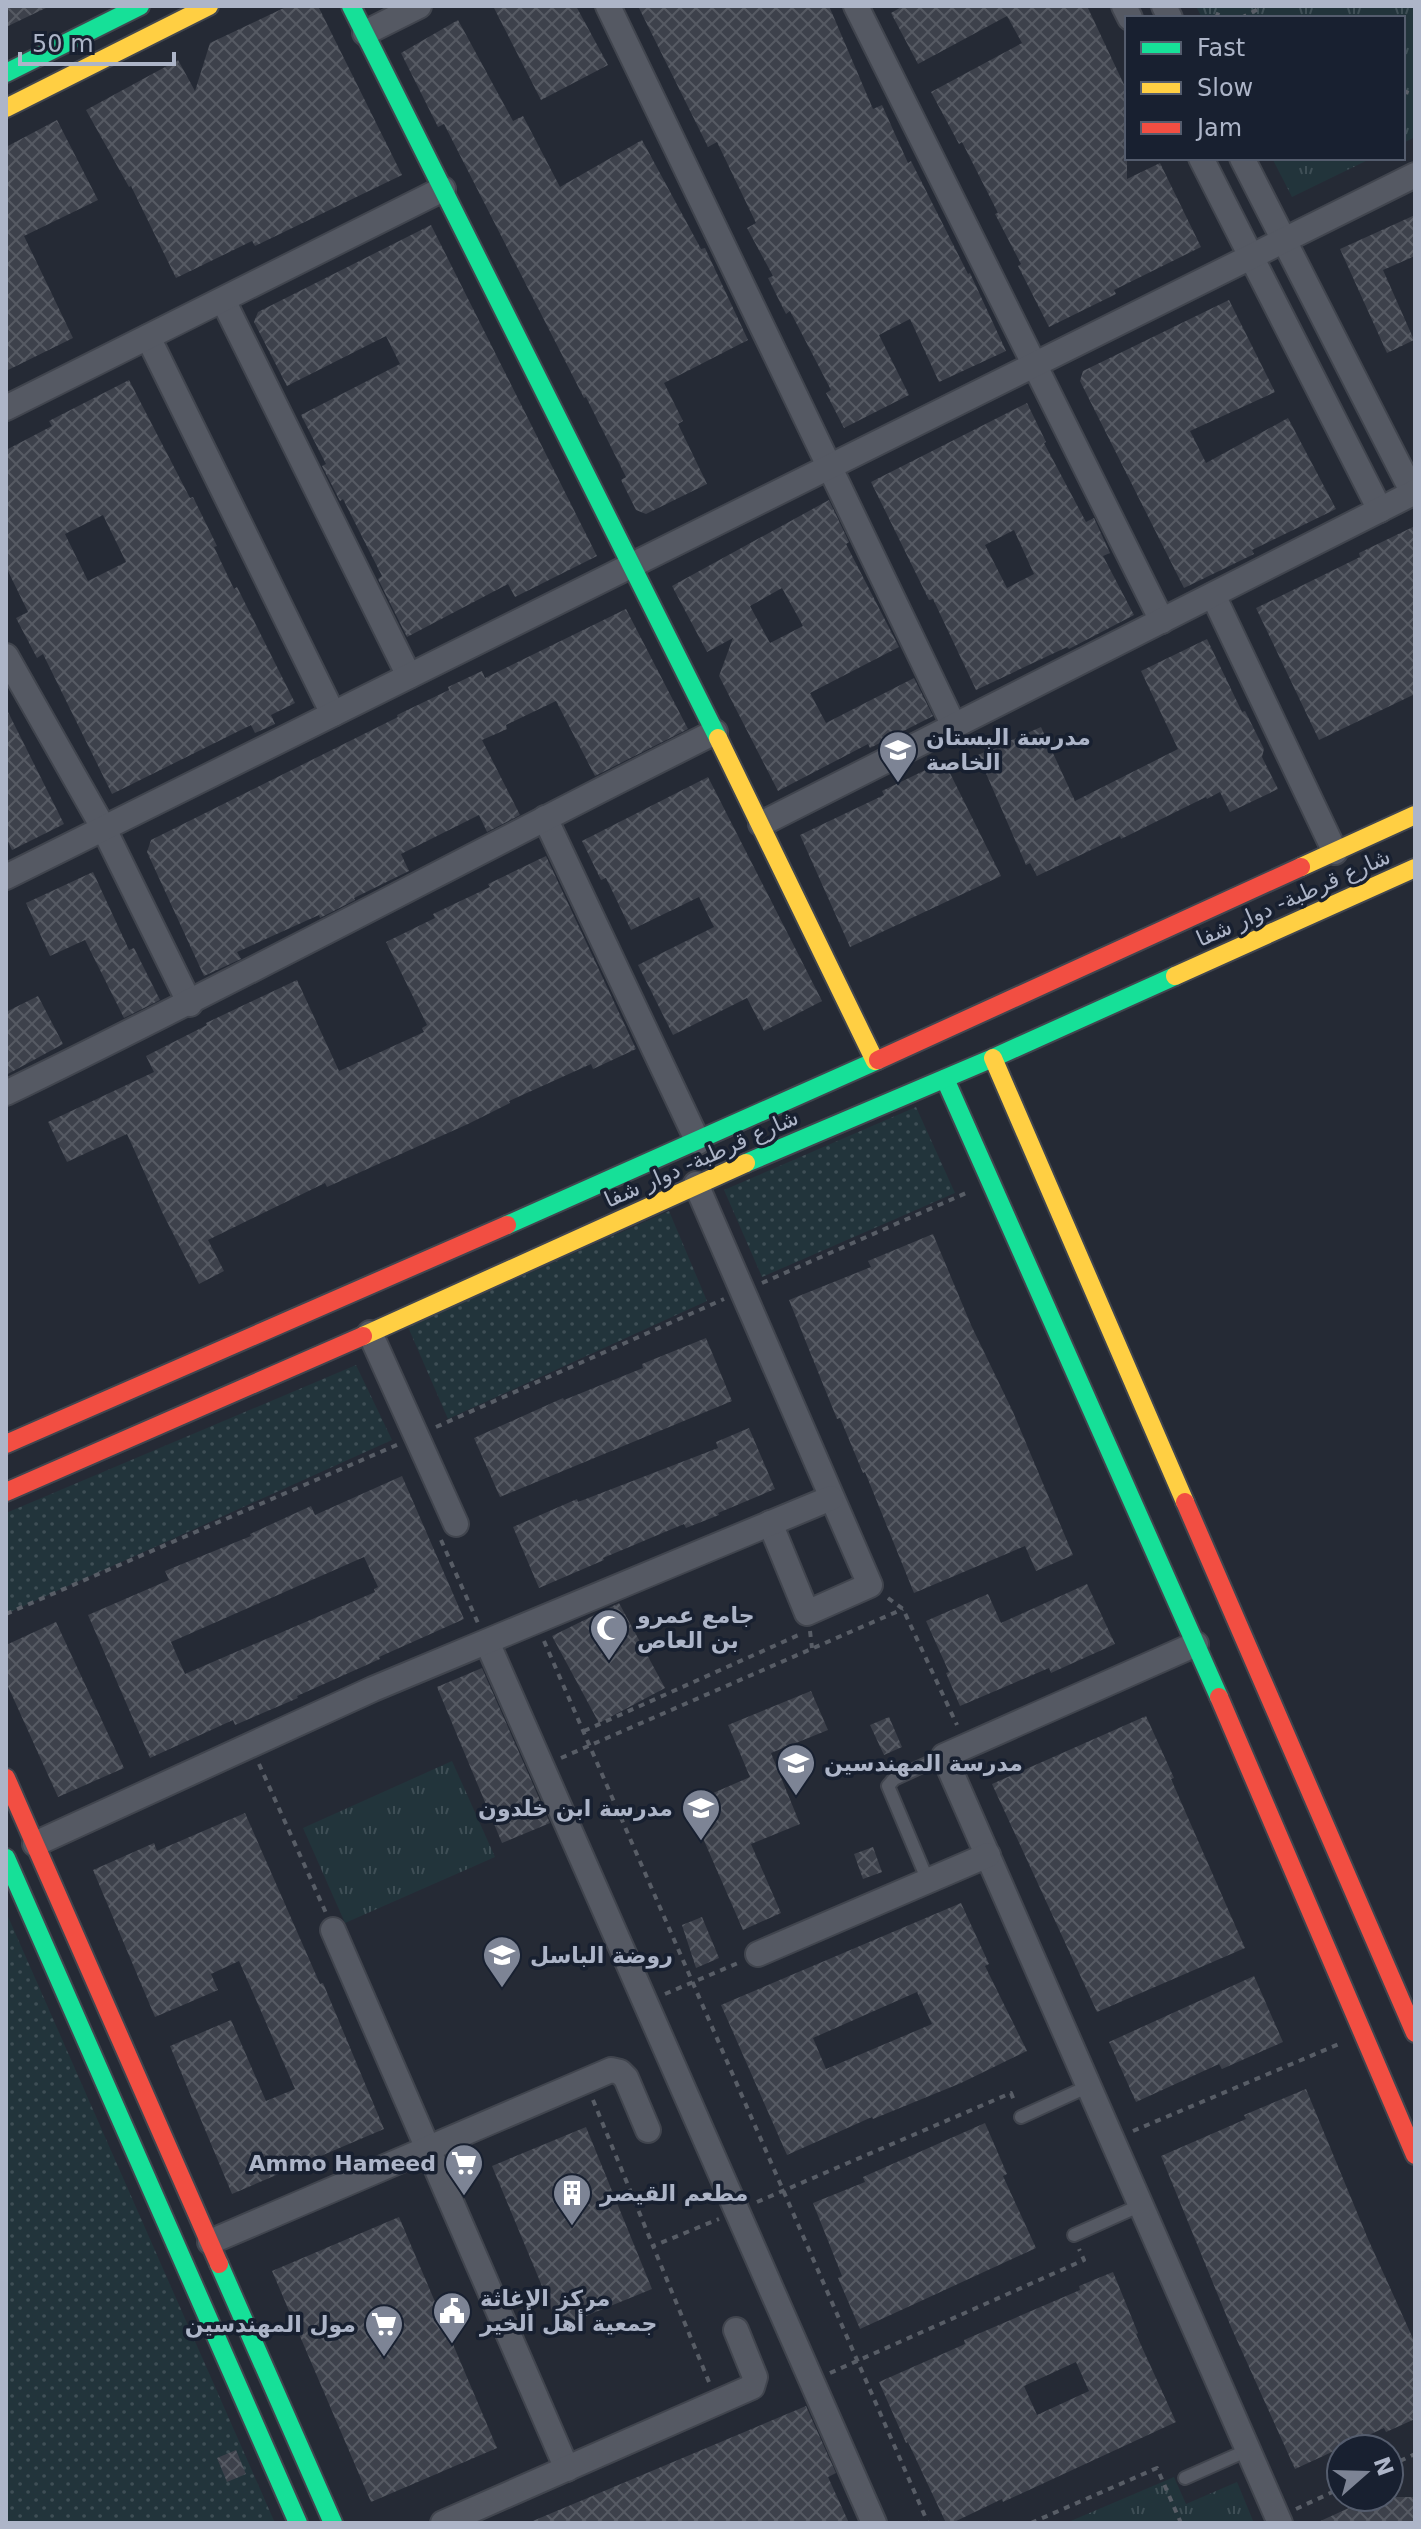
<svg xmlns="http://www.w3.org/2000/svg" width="1421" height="2529" font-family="'DejaVu Sans',Vazirmatn,sans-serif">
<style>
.grass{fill:url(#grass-dots)}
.park{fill:url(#park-tufts)}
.building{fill:url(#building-cross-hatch);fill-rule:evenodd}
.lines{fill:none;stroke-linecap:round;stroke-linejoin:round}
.lane-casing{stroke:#41454e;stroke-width:16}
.street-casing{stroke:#41454e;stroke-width:28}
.fast-casing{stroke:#41454e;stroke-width:22}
.slow-casing{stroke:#41454e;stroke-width:22}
.jam-casing{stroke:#41454e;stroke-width:22}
.path{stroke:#585d66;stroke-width:4;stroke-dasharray:6 6;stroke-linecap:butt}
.lane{stroke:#555963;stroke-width:12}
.street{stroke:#555963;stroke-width:24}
.fast{stroke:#16e098;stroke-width:18}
.slow{stroke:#ffcf43;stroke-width:18}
.jam{stroke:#f24e42;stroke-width:18}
.labels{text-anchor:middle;stroke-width:7;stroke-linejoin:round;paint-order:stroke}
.poi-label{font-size:22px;font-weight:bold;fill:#adb5c8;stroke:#182030;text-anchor:start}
.street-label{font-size:22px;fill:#adb5c8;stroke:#182030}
</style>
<defs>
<pattern id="grass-dots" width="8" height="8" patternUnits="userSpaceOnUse" patternTransform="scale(2)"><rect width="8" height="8" fill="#22343b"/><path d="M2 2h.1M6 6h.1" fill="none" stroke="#3f4f56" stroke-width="1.8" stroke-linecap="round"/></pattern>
<pattern id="park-tufts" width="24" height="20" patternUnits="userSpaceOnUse" patternTransform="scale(2)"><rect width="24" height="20" fill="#22343b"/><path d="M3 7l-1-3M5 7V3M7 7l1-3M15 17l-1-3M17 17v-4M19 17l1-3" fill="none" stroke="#3f4f56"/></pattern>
<pattern id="building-cross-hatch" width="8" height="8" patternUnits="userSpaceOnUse" patternTransform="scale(2)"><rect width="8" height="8" fill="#3d414b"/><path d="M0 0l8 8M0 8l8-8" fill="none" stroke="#565a63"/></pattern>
</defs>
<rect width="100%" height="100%" fill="#252a35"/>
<g class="grass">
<polygon points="916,1107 955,1193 762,1277 724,1190"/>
<polygon points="669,1211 707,1301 448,1419 408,1327"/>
<polygon points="356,1365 392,1440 6,1614 6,1513"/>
<polygon points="6,1912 275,2523 6,2523"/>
</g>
<g class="park">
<polygon points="1196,6 1415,6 1415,137 1403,143 1403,18 1202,18"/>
<polygon points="1272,158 1372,158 1292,197"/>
<polygon points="452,1761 495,1857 345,1923 303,1828"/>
<polygon points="1174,2477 1186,2504 1237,2482 1254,2523 1066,2523"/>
</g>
<g class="building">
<polygon points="6,6 50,6 6,27"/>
<polygon points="288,6 318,6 402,175 255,246 252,241 176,278 131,186 129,187 86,110 178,60 195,91 210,43"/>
<polygon points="493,6 576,6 608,65 541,100"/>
<polygon points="638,6 829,6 873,109 882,105 908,163 911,161 968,274 970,273 1006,351 939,382 910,319 879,335 909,395 844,428 826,393 831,390 790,311 786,314 768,278 773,276 747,228 756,223 717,142 708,147"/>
<polygon points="903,6 1087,6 1127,91 1127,179 1160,163 1201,247 1114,290 1116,294 1049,327 1018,266 1021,264 995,214 998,213 962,142 959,144 931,92 1022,43 1007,16 918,64 891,13"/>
<polygon points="458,20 513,121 523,116 560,187 642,140 701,249 705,248 748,340 664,383 683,421 678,424 707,484 646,514 636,510 621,480 626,477 586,397 584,398 444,124 438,127 401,53"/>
<polygon points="57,120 98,200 24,236 73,338 6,371 6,147"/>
<polygon points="1415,215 1415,256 1383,270 1414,340 1387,353 1340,249"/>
<polygon points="431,225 597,556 515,597 508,584 407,637 378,579 382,576 343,499 340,501 322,466 326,464 301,415 400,364 386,336 287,386 254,322 258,312"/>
<polygon points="1229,300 1275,392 1190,431 1206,463 1288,418 1336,509 1252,550 1254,554 1184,588 1080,381 1083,371"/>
<path d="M129 380 190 498 193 497 217 546 214 547 234 589 237 587 295 703 271 715 275 724 255 733 251 725 112 794 43 654 37 658 16 618 28 612 6 567V450L52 426 49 421ZM103 515 126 562 88 581 65 534Z"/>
<path d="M1027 403 1046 442 1044 443 1086 522 1094 518 1110 553 1103 556 1134 615 1069 649 1067 647 976 690 933 599 929 600 871 482ZM1014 530 1034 574 1007 588 985 545Z"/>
<path d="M829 500 849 542 846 544 899 647 810 693 826 723 914 678 933 716 870 748 868 744 778 791 719 676 733 638 707 652 672 586ZM782 588 803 626 770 643 750 606Z"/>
<polygon points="1415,526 1415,694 1319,740 1256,608 1360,557 1359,553"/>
<polygon points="626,609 688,729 595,776 556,701 506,725 507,729 482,740 520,815 487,832 479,815 401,854 409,871 354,898 355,900 320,918 319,915 237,952 241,959 204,976 147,852 151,840 398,717 397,715 449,690 448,687 482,671 485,678"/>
<polygon points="1207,639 1242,712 1245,711 1264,749 1262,757 1278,789 1230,812 1220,792 1207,799 1206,797 1121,839 1120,836 1037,876 1030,863 1026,865 978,755 1041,727 1075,801 1178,749 1141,671"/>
<polygon points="6,708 64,824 12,850 6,838"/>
<polygon points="944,761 1001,876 850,947 800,835 884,795 882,791"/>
<polygon points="708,777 822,1001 764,1031 747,998 673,1035 638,965 714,927 699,897 631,930 606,878 601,880 582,841"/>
<polygon points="546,856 636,1049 593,1069 591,1064 509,1101 510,1103 468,1124 327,1187 325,1183 208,1240 224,1271 199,1284 163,1214 127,1134 67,1162 48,1122 154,1072 146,1056 207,1025 206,1023 297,980 339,1071 424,1032 422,1028 427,1025 386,942 435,918 433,914 490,887 488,884"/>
<polygon points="93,872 129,950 134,948 160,1000 124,1018 85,940 50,956 26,903"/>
<polygon points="38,996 63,1044 6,1075 6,1012"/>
<polygon points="933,1234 971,1325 1013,1412 1073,1555 1036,1571 1025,1546 914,1593 865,1472 863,1473 840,1418 837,1419 789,1300 871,1267 868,1261"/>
<polygon points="706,1338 732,1401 500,1497 474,1438 563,1398 564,1400 643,1368 642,1364"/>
<polygon points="749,1428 775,1489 718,1513 719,1515 686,1528 684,1524 603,1558 604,1560 539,1588 513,1527 577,1499 578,1502 718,1448 716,1442"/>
<path d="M402 1476 464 1619 379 1657 380 1659 297 1696 298 1698 235 1725 233 1720 150 1758 88 1615 169 1580 165 1571 251 1536 250 1534 311 1506 315 1515ZM364 1557 378 1587 374 1589 375 1592 185 1674 171 1642Z"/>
<polygon points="1087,1584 1115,1644 1051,1673 1049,1668 960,1706 946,1673 949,1672 926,1621 988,1594 1001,1623"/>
<polygon points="619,1603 665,1688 599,1723 552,1636"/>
<polygon points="56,1622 124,1768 58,1797 6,1682 6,1645"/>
<polygon points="482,1668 550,1823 502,1843 437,1687"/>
<polygon points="811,1691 828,1730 771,1753 800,1824 751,1844 781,1913 743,1930 688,1804 750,1777 728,1725"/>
<polygon points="1146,1716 1174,1778 1171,1779 1245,1948 1097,2012 992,1784"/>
<polygon points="889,1717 902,1747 884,1755 870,1725"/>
<polygon points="245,1813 320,1984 323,1983 384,2129 232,2194 170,2046 231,2020 266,2101 295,2089 239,1961 211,1974 218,1990 155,2017 93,1870 154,1843 157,1851"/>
<polygon points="873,1847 882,1872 863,1879 854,1854"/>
<path d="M961 1903 989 1964 985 1966 1027 2051 961 2083 873 2119 872 2117 787 2155 721 2005ZM917 1992 932 2024 826 2069 813 2038Z"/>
<polygon points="702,1917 719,1958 696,1968 682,1925"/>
<polygon points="1254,1976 1283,2042 1222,2069 1219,2064 1136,2102 1109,2042"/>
<polygon points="1306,2089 1368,2239 1415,2343 1415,2419 1386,2432 1384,2428 1295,2469 1231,2327 1161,2156 1246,2119 1244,2115"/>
<polygon points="985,2123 1007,2174 1003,2176 1036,2248 860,2329 838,2278 842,2276 813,2203 865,2182 863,2177"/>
<polygon points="586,2127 652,2289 559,2327 492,2166"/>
<polygon points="399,2217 497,2448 371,2502 272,2271"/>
<path d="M1113 2272 1138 2333 1136 2334 1176 2422 1003 2502 1002 2499 952 2523H946L908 2442 906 2443 879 2382 965 2344 964 2340 1080 2290 1079 2286ZM1076 2362 1089 2391 1037 2415 1024 2386Z"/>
<polygon points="806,2406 836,2473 828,2477 849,2523 528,2523"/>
<polygon points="236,2450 246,2474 227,2482 217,2458"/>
<polygon points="1373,2497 1415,2497 1415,2523 1316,2523"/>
</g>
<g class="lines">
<g class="lane-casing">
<g id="lane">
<polyline points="928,1881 888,1786 894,1779 944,1756"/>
<polyline points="1021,2117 1089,2086"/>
<polyline points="1074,2235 1141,2205"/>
<polyline points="1185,2478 1248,2450"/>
</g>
</g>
<g class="street-casing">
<g id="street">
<polyline points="608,6 954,726"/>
<polyline points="856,6 1162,621"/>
<polyline points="1124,6 1130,18"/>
<polyline points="1164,6 1170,18"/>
<polyline points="365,33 419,6"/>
<polyline points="1201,158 1380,510"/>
<polyline points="1242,158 1413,493"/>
<polyline points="223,300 409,676"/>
<polyline points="148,337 333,714"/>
<polyline points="6,408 443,189"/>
<polyline points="1213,595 1335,852"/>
<polyline points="6,656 104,829 190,1004"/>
<polyline points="545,818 698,1142"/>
<polyline points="761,824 1415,492"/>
<polyline points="6,877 1415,175"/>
<path d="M6 1093C245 977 478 851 715 732"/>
<polyline points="696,1184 870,1585 807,1613 770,1523"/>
<polyline points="370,1333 456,1524"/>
<polyline points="487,1642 874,2523"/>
<polyline points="1196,1644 944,1756 1280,2523"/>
<polyline points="35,1844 373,1689 831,1498"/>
<polyline points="333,1930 567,2469"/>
<polyline points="758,1954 988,1855"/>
<polyline points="210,2242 611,2070 620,2072 626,2078 648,2130"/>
<polyline points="443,2523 752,2387 755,2377 736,2330"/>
</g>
</g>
<g class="fast-casing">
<g id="fast">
<polyline points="351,6 718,738"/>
<polyline points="6,73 140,6"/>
<polyline points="945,1079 1219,1697"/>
<polyline points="746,1163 993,1058 1175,976"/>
<polyline points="507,1225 878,1060"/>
<polyline points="6,1858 298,2523"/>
<polyline points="219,2264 333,2523"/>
</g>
</g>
<g class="slow-casing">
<g id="slow">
<polyline points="6,108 209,6"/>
<polyline points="718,738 875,1061"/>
<polyline points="1301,867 1415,815"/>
<polyline points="1175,976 1415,868"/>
<polyline points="993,1058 1185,1502"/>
<polyline points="363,1336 746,1163"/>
</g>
</g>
<g class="jam-casing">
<g id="jam">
<polyline points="878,1060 1301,867"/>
<polyline points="6,1444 507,1225"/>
<polyline points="6,1492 363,1336"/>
<polyline points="1185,1502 1415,2033"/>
<polyline points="1219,1697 1415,2155"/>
<polyline points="6,1778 219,2264"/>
</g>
</g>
<g class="path">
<polyline points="1216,18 1221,6"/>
<polyline points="1241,18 1264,6"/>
<polyline points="1403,91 1415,95"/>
<polyline points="762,1283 966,1193"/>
<polyline points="436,1427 724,1299"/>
<polyline points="441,1540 478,1623"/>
<polyline points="888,1598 903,1609 957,1725"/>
<polyline points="6,1614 399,1444"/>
<polyline points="810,1631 812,1648"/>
<polyline points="544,1641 928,2523"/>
<polyline points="584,1731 803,1633"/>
<polyline points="561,1758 903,1609"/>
<polyline points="259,1764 326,1913"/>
<polyline points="665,1994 738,1963"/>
<polyline points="593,2100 653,2246"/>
<polyline points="1133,2131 1339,2044"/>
<polyline points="757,2202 1011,2093 1015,2103"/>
<polyline points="830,2373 1084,2260 1079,2249"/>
<polyline points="709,2382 653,2246 719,2219"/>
<polyline points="1389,2466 1415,2454"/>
<polyline points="1296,2509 1341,2488"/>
<polyline points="1031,2523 1157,2468 1181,2523"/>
</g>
<use href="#lane" class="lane"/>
<use href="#street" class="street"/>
<use href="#fast" class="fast"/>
<use href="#slow" class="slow"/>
<use href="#jam" class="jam"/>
</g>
<defs>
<g id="school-pin" transform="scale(2)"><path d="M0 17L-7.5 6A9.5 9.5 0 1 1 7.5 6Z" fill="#7d8495" stroke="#182030"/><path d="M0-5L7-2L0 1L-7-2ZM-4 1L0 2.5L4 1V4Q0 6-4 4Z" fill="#fff"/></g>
<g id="mosque-pin" transform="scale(2)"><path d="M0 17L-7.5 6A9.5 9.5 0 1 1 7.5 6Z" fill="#7d8495" stroke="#182030"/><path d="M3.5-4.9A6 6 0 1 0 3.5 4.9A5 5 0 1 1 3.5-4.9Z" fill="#fff"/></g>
<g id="supermarket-pin" transform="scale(2)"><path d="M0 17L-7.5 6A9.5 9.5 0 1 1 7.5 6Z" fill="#7d8495" stroke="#182030"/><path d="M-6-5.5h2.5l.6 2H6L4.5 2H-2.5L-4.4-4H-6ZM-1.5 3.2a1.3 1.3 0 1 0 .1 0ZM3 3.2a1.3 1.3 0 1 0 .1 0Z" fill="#fff"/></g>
<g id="building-pin" transform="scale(2)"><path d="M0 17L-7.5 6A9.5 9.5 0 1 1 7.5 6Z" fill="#7d8495" stroke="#182030"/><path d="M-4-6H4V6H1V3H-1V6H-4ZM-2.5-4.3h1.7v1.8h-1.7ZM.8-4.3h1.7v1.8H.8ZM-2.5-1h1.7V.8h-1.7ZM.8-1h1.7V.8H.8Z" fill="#fff"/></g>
<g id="civic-pin" transform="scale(2)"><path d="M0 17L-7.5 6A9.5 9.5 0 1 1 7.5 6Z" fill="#7d8495" stroke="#182030"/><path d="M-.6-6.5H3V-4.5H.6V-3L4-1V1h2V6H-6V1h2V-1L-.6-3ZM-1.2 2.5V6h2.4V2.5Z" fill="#fff"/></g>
</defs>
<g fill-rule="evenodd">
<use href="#school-pin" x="898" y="750"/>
<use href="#mosque-pin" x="609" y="1628"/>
<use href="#school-pin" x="796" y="1763"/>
<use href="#school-pin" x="701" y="1808"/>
<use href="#school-pin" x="502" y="1955"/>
<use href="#supermarket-pin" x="464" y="2163"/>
<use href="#building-pin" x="572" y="2193"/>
<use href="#civic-pin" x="452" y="2311"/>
<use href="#supermarket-pin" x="384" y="2324"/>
</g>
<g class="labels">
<g class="poi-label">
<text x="926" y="745">مدرسة البستان<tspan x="926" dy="25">الخاصة</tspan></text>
<text x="637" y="1623">جامع عمرو<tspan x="637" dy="25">بن العاص</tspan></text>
<text x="824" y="1771">مدرسة المهندسين</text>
<text x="673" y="1816" text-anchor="end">مدرسة ابن خلدون</text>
<text x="530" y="1963">روضة الباسل</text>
<text x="436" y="2171" text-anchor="end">Ammo Hameed</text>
<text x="600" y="2201">مطعم القيصر</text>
<text x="480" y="2306">مركز الإغاثة<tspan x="480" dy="25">جمعية أهل الخير</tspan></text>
<text x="356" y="2332" text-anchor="end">مول المهندسين</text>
</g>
<g class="street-label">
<text transform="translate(1293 897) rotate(-24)" y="8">شارع قرطبة- دوار شفا</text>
<text transform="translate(701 1158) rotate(-24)" y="8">شارع قرطبة- دوار شفا</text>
</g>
</g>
<rect width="1421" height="2529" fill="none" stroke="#adb5c8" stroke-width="16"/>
<rect x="1125" y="16" width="280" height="144" fill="#182030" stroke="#545c6d" stroke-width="2"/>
<rect x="1141" y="42" width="40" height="12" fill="#16e098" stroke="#545c6d" stroke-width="2"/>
<text x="1197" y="56" font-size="24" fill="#adb5c8">Fast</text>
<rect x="1141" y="82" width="40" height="12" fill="#ffcf43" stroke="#545c6d" stroke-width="2"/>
<text x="1197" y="96" font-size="24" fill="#adb5c8">Slow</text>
<rect x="1141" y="122" width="40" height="12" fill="#f24e42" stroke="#545c6d" stroke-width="2"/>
<text x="1197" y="136" font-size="24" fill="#adb5c8">Jam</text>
<g transform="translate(1365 2473) rotate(70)"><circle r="38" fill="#182030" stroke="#545c6d" stroke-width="2"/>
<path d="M0-6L14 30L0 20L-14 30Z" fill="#7d8495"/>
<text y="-12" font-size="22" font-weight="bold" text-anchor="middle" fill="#adb5c8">N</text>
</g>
<path d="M20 52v12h154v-12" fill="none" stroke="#adb5c8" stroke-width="4"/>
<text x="32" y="52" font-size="24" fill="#adb5c8" stroke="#182030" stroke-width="6" paint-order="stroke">50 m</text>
</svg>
